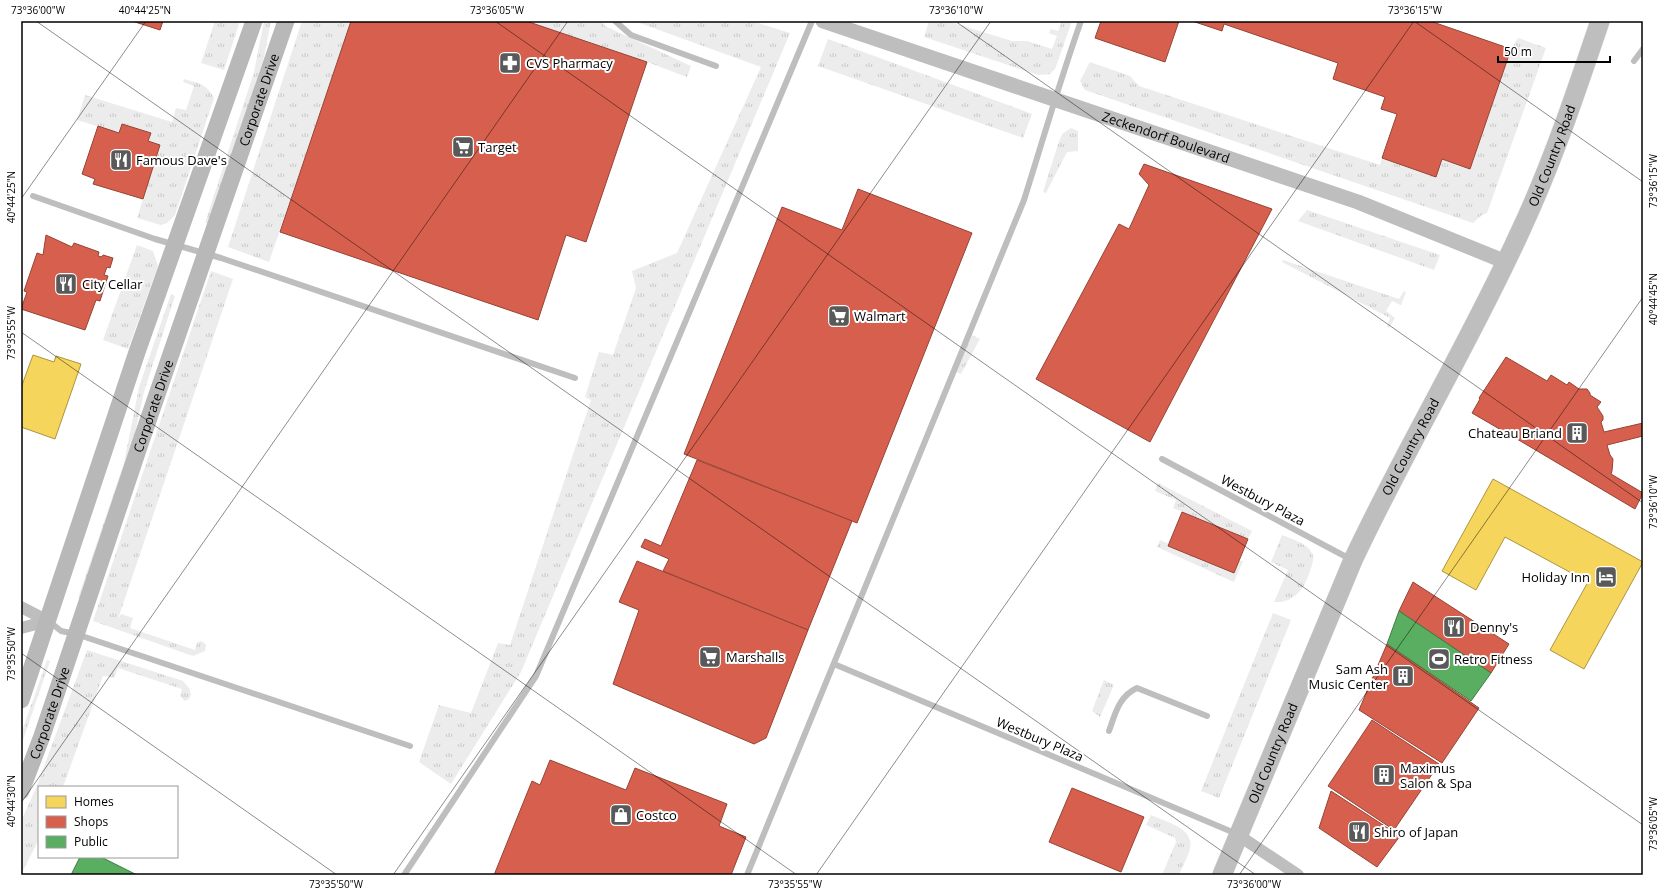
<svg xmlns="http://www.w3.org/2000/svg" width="1664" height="896" font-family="'Open Sans',sans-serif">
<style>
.grass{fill:url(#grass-tufts)}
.homes{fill:#f6d55c;stroke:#ac9540}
.shops{fill:#d6604d;stroke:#964336}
.public{fill:#5aae61;stroke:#3f7a44}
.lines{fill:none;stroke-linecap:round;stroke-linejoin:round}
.primary-casing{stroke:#dbdbdb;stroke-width:20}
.service{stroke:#bebebe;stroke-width:6}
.minor{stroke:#bebebe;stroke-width:12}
.tertiary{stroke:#bebebe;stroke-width:15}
.secondary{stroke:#b8b8b8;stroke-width:17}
.primary{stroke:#bebebe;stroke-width:19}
.ticks{fill:none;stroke:#000;stroke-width:1;stroke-opacity:0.45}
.labels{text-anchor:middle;stroke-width:4;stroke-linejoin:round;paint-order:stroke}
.poi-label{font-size:13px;fill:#000;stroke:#fff;text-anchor:start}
.street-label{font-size:13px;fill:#000;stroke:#fff}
.neatline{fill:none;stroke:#000;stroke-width:1.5}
.ticks-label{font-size:10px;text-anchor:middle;fill:#000}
</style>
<defs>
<pattern id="grass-tufts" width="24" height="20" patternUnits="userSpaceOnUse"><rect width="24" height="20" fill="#ececec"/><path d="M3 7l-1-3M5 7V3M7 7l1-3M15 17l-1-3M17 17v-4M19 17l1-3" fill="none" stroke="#c9c9c9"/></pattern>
</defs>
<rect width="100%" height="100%" fill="#fff"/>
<g class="grass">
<polygon points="215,21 240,21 224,70 201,63"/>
<polygon points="264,21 271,21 264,57 210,223 205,223 254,72"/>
<polygon points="302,21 351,21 269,262 228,247"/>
<polygon points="526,21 602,21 605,26 691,66 687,77 647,62"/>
<polygon points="634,21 752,21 790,33 521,672 451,784 419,762 439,705 471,713 498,643 510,645 591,400 585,397 599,352 613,355 636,288 632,271 677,253 761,67"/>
<polygon points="929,21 947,21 1012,41 1027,41 1052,49 1057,36 1049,33 1051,29 1058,31 1062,21 1072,21 1055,69 1050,74 1038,75 924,37"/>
<polygon points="1518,38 1546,48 1487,213 1482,215 1473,223 1085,90 1080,81 1090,62 1130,76 1139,86 1380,165 1382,158 1436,177 1442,159 1470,167 1511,49"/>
<polygon points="828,39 1032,114 1023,138 818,66"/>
<path d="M184 79C198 83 207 84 214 98L175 215 167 223 161 225 137 218 160 146 148 141 151 133 122 124 119 133 77 120 85 95 172 122 176 108 186 110 194 86 183 82Z"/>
<polygon points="1071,128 1078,131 1078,151 1067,152 1046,193 1043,192 1058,144 1062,134"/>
<polygon points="1307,210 1440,255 1434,270 1298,221"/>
<polygon points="137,245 153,251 158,266 128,349 103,340"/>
<polygon points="1283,260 1399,299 1404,291 1406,292 1401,305 1392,301 1386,311 1395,318 1389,328 1387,326 1390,318 1282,262"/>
<polygon points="211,271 233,279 118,619 121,614 133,618 130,628 195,650 197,643 200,641 203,642 206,645 205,651 193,656 93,621"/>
<polygon points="171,294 175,296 144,392 135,433 82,599 78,598 124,463 139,387"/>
<polygon points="972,335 980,339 961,374 956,372"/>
<polygon points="1158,483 1252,531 1248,539 1173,508 1176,500 1155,491"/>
<path d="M1282 535C1291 539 1307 543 1312 553 1315 558 1312 565 1310 571 1304 589 1295 603 1274 602L1288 570 1271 562Z"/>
<polygon points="1160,540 1234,573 1239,561 1243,561 1234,582 1157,547"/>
<polygon points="1273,613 1291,620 1219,798 1201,791"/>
<polygon points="87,650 183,681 189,688 191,695 189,699 185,701 180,696 182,689 118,668 114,678 103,676 63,787 39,787 39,839 21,875 21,821 36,788"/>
<polygon points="47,660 50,661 21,746 21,734"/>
<polygon points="1104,680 1114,685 1100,717 1092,711"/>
<path d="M1151 815C1166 822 1195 828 1190 849 1188 857 1182 867 1179 875H1162L1176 842 1175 838 1146 825Z"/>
</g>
<g class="homes">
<polygon points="33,355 54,362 56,356 81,364 55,439 21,427 21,388"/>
<polygon points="1493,479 1643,562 1584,669 1550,650 1588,582 1505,537 1476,590 1442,571"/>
</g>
<g class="shops">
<polygon points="132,21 163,21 160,30"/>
<polygon points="351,21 526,21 647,62 586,242 566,235 538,320 280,232"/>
<polygon points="1101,21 1179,21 1165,62 1095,38"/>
<polygon points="1192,21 1430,21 1511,49 1470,169 1442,159 1436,177 1382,158 1397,114 1381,109 1385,97 1333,79 1338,63 1224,24 1222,31"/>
<polygon points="122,124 151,133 148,141 160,145 143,199 93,184 95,179 82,174 98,126 119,133"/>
<polygon points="1144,164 1272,209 1150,442 1036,379 1119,224 1129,229 1149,185 1139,174"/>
<polygon points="858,189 972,233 857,523 684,454 782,207 842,230"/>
<polygon points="46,235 72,247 74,243 99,252 98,256 102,257 103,255 113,258 110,268 107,267 104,275 108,276 100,301 96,300 85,330 21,309 27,292 24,291 37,253 43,255"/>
<polygon points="1506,357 1547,381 1551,375 1567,385 1569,382 1579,389 1587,389 1590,393 1590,395 1601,402 1597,407 1603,416 1603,420 1601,422 1604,432 1643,423 1643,436 1607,445 1610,455 1613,459 1612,471 1611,474 1643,493 1635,509 1517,439 1509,432 1508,434 1472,413 1480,399 1479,398"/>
<polygon points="697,460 852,521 808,630 663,571 669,559 641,547 645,539 661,546"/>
<polygon points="1182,512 1248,539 1234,573 1168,546"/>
<polygon points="637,561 808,630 766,738 754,744 613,684 639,610 619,602"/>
<polygon points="1413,582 1509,644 1491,673 1399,611"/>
<polygon points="1387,644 1479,708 1442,763 1359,710"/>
<polygon points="1372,720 1439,764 1394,830 1328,786"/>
<polygon points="550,760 626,790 635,768 727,804 719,826 746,837 731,875 494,875 532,781 540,785"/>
<polygon points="1072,788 1144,817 1121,872 1049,842"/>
<polygon points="1331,791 1400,836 1377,867 1319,828"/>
</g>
<g class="public">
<polygon points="1399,611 1491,673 1471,701 1387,644"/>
<polygon points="80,857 101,857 137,875 71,875"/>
</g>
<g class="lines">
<g class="primary-casing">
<g id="primary">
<path id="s3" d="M1222 875 1353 560C1405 449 1469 344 1520 232 1552 164 1576 92 1600 21"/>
</g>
</g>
<g class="service">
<polyline points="615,21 631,35 716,66"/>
<polyline points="1634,61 1643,49"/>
<polyline points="33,196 155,239 221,258 575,378"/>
<polyline points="1162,459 1352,560"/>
<polyline points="50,622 61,631 76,634 410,746"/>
<polyline points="834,664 1237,834"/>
<path d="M1109 731C1115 714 1119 696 1137 688L1207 716"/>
<polyline points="404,875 536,676 812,21"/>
<path d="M747 875 1024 200C1043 140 1060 80 1081 21"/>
</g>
<g class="minor">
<polyline points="21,607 48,621"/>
<polyline points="21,628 48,621"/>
<polyline points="1238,835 1298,875"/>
</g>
<path class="tertiary" id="s1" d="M823 21 1358 202 1506 262"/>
<g class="secondary">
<polyline points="21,700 137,352 254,21"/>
<path id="s2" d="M21 791 42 736 142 438 286 21"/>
</g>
<use href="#primary" class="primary"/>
</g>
<path class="ticks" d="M36 21 1256 875M495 21 1643 825M955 21 1643 503M1414 21 1643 182M21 199 146 21M21 332 797 875M21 653 337 875M21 803 568 21M393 875 991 21M816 875 1414 21M1239 875 1643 297"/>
<defs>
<g id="pharmacy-square" transform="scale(1.15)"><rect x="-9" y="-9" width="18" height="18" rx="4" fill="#595959" stroke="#fff"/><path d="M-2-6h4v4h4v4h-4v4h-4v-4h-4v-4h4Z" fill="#fff"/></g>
<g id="supermarket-square" transform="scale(1.15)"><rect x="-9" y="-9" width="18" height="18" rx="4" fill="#595959" stroke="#fff"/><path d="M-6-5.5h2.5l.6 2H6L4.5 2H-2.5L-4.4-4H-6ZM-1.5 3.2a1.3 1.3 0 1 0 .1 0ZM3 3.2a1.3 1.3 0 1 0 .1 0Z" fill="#fff"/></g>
<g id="restaurant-square" transform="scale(1.15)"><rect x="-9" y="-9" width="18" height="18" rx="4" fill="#595959" stroke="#fff"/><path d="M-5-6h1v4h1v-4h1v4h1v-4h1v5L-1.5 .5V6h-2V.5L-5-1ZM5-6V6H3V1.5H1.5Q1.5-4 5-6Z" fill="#fff"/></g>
<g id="building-square" transform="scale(1.15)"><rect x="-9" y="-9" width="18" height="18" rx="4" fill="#595959" stroke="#fff"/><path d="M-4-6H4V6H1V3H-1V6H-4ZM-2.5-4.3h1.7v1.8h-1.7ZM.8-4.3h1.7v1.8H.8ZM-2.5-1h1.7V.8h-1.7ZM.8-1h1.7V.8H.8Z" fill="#fff"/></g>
<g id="hotel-square" transform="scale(1.15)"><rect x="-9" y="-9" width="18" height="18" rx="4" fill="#595959" stroke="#fff"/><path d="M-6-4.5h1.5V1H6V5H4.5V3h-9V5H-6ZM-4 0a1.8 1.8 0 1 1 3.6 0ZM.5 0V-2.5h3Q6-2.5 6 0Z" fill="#fff"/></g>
<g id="stadium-square" transform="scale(1.15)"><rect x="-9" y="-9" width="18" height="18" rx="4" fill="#595959" stroke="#fff"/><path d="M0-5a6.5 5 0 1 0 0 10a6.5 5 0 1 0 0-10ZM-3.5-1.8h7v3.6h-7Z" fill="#fff"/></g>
<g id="shop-square" transform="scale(1.15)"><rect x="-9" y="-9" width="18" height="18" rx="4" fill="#595959" stroke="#fff"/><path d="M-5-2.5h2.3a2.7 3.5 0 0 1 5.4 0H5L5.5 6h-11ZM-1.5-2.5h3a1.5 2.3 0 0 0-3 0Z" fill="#fff"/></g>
</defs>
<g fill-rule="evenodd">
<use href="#pharmacy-square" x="510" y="63"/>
<use href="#supermarket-square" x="463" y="147"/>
<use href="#restaurant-square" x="121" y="160"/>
<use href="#restaurant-square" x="66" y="284"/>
<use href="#supermarket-square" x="839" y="316"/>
<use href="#building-square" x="1577" y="433"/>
<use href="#hotel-square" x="1606" y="577"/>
<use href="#restaurant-square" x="1454" y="627"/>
<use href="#supermarket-square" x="710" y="657"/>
<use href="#stadium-square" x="1439" y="659"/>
<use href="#building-square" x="1403" y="676"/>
<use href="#building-square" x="1384" y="775"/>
<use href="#shop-square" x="621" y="815"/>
<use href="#restaurant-square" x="1359" y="832"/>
</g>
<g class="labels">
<g class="poi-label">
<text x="526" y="68">CVS Pharmacy</text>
<text x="478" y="152">Target</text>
<text x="136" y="165">Famous Dave's</text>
<text x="82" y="289">City Cellar</text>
<text x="854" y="321">Walmart</text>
<text x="1562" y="438" text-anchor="end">Chateau Briand</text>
<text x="1590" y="582" text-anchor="end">Holiday Inn</text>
<text x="1470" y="632">Denny's</text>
<text x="726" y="662">Marshalls</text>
<text x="1454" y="664">Retro Fitness</text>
<text x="1388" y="674" text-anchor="end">Sam Ash<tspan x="1388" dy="15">Music Center</tspan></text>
<text x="1400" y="773">Maximus<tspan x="1400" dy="15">Salon &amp; Spa</tspan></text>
<text x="636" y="820">Costco</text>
<text x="1374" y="837">Shiro of Japan</text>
</g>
<g class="street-label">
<text dy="5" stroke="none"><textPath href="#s2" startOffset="731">Corporate Drive</textPath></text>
<text dy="5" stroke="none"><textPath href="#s1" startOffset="362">Zeckendorf Boulevard</textPath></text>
<text dy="5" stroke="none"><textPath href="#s3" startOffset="792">Old Country Road</textPath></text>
<text dy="5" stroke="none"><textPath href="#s2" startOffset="407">Corporate Drive</textPath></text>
<text dy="5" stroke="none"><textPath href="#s3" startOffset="468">Old Country Road</textPath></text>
<text transform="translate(1263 500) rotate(28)" y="5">Westbury Plaza</text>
<text dy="5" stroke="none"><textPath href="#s2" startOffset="83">Corporate Drive</textPath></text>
<text transform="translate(1040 739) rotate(23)" y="5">Westbury Plaza</text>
<text dy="5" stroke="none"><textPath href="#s3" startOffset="132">Old Country Road</textPath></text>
</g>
</g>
<rect width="1664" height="896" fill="none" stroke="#ffffff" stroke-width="44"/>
<rect x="38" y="786" width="140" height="72" fill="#ffffff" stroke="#999999"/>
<rect x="46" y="796" width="20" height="12" fill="#f6d55c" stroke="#999999"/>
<text x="74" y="806" font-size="12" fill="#000000">Homes</text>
<rect x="46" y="816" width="20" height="12" fill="#d6604d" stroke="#999999"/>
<text x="74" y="826" font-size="12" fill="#000000">Shops</text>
<rect x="46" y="836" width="20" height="12" fill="#5aae61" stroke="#999999"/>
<text x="74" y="846" font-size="12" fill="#000000">Public</text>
<path d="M1498 56v6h112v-6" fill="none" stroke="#000000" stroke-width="2"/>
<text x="1504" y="56" font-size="12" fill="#000000" stroke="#ffffff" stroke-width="3" paint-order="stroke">50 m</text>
<rect x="22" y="22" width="1620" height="852" class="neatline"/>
<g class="ticks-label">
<text x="38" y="14">73°36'00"W</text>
<text x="145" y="14">40°44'25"N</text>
<text x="497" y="14">73°36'05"W</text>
<text x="956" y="14">73°36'10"W</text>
<text x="1415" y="14">73°36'15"W</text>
<text transform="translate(1653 181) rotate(-90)" y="4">73°36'15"W</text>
<text transform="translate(11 197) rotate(-90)" y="4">40°44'25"N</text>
<text transform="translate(1653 299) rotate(-90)" y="4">40°44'45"N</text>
<text transform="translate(11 333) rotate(-90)" y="4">73°35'55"W</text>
<text transform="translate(1653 502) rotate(-90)" y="4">73°36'10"W</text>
<text transform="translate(11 654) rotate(-90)" y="4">73°35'50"W</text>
<text transform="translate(11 801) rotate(-90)" y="4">40°44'30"N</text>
<text transform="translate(1653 824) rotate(-90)" y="4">73°36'05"W</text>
<text x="336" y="888">73°35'50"W</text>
<text x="795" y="888">73°35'55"W</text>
<text x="1254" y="888">73°36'00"W</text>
</g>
</svg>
